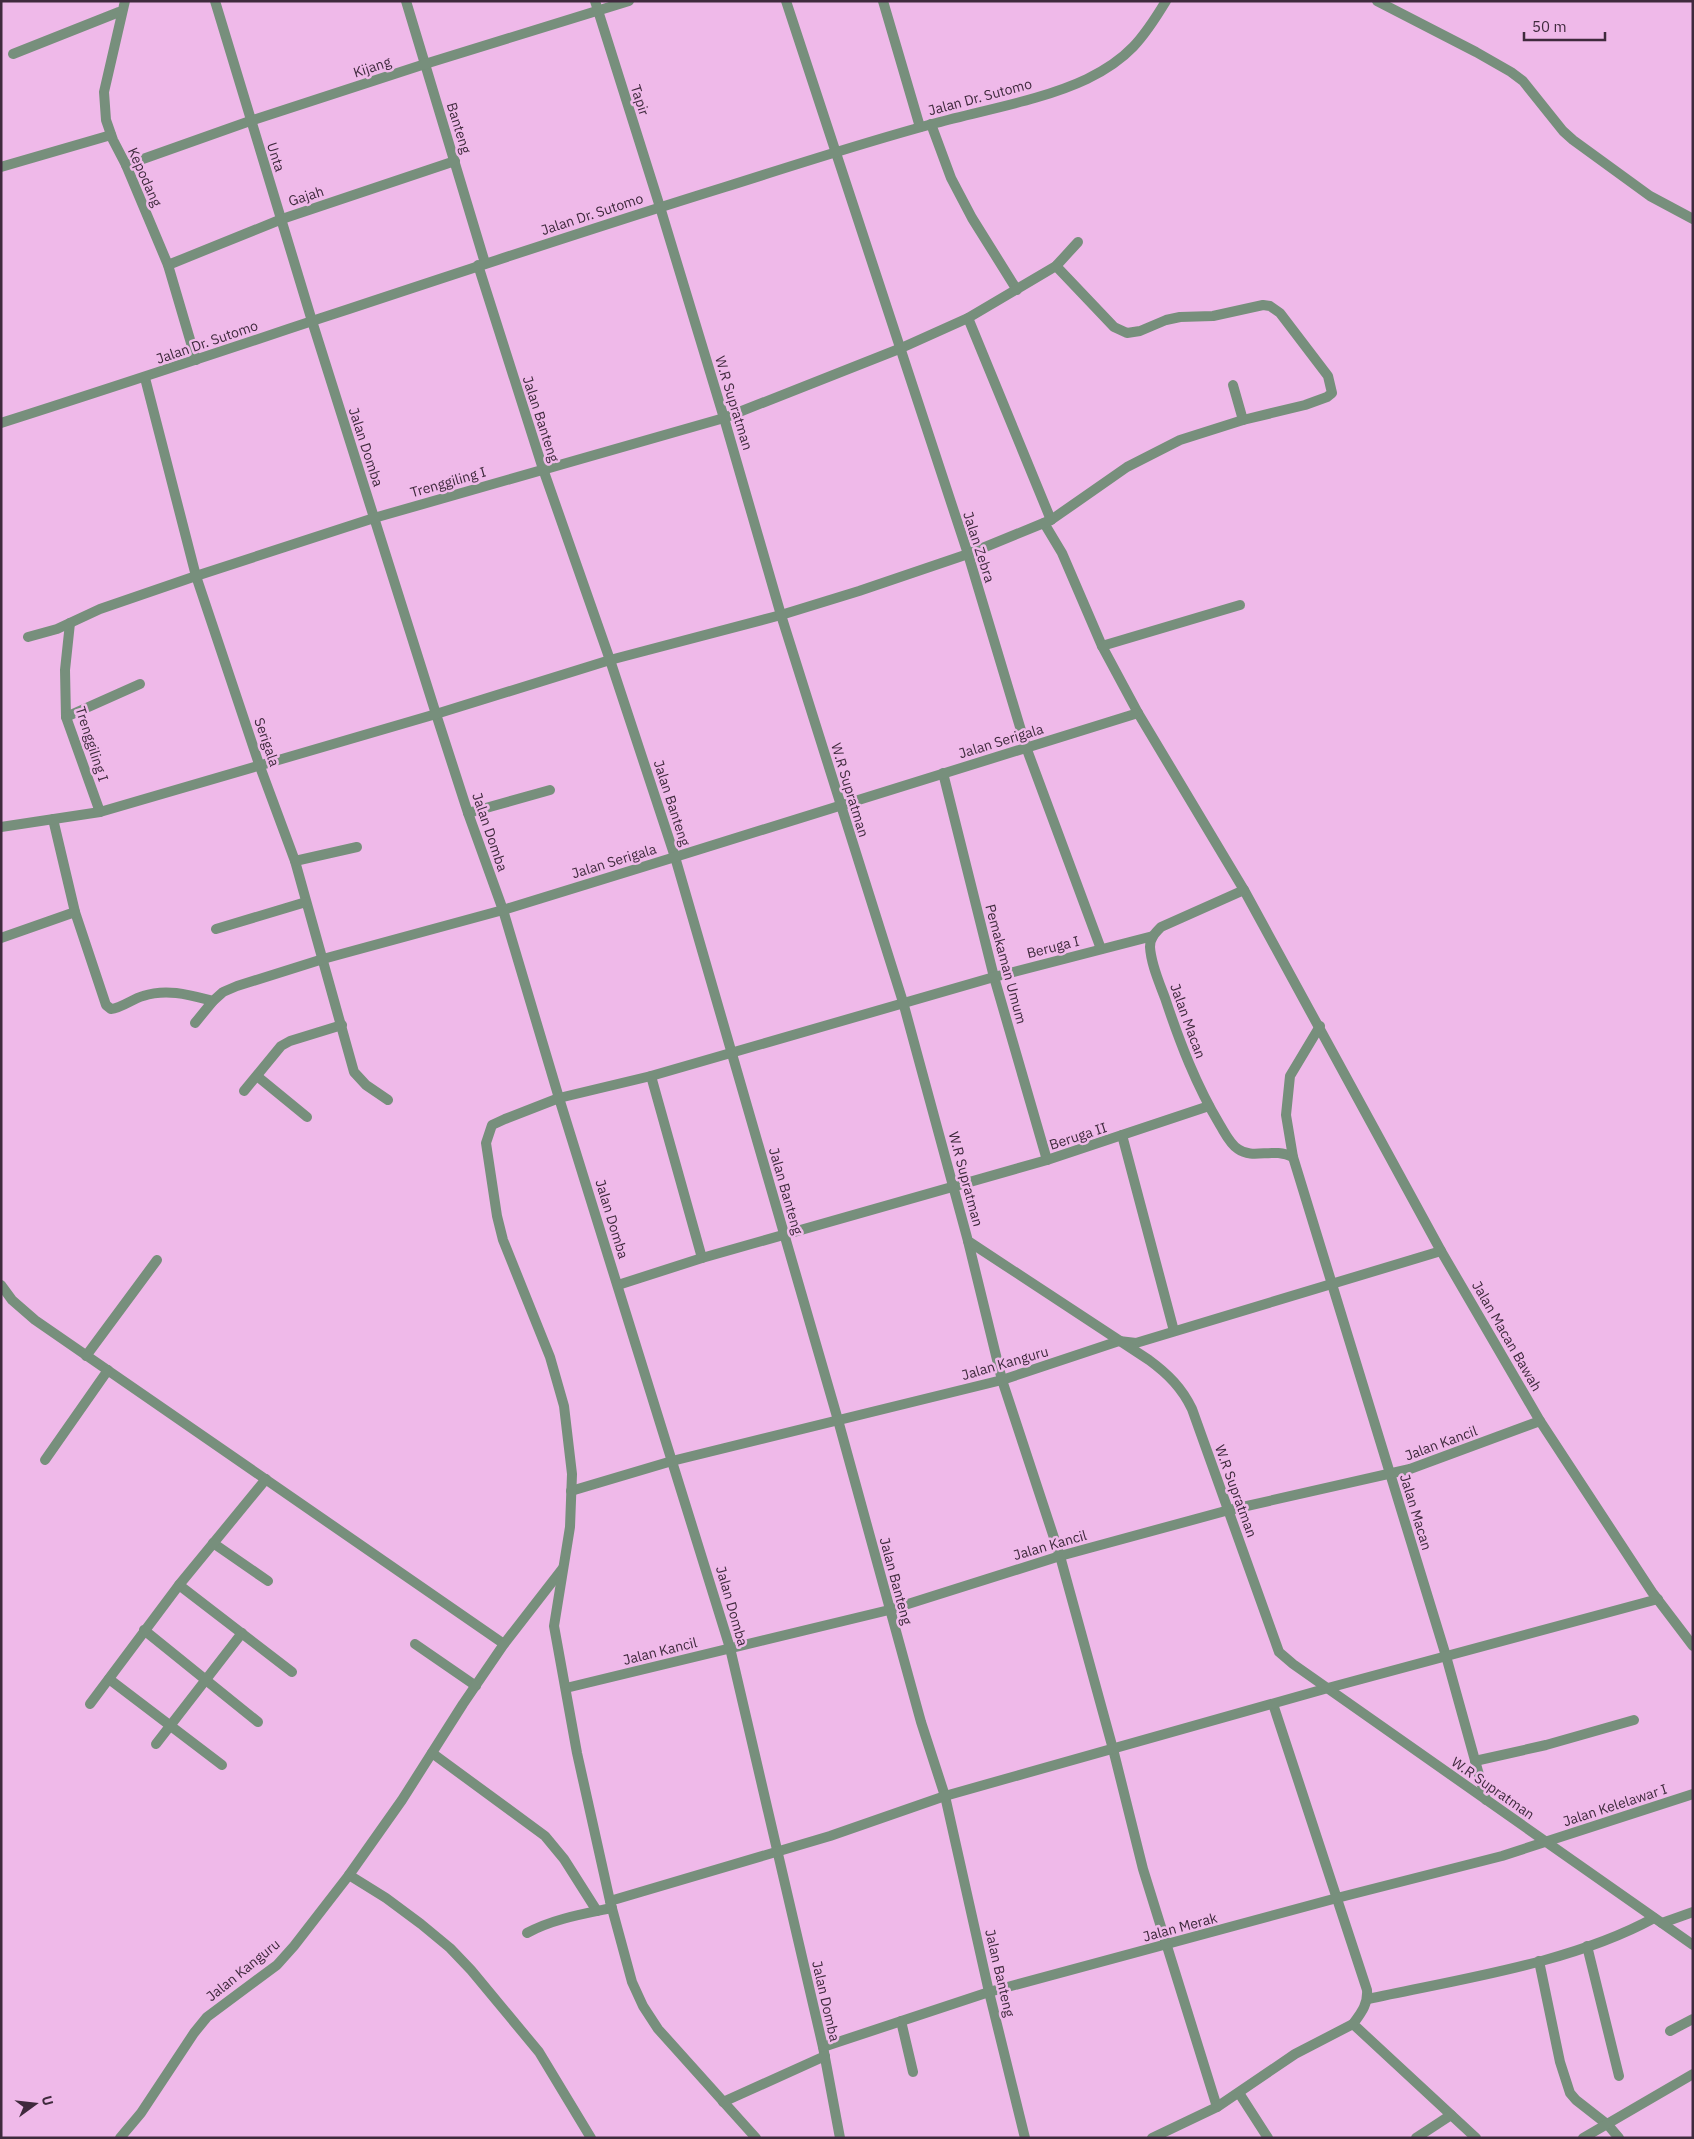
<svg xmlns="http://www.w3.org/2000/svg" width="1694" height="2139" font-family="'IBM Plex Sans',sans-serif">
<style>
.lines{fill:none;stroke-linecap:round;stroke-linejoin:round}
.minor{stroke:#778f7c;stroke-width:10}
.tertiary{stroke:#778f7c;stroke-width:10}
.labels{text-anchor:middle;stroke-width:5;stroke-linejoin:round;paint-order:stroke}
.street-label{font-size:14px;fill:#3f2a3d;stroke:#efb9e9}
</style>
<rect width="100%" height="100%" fill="#efb9e9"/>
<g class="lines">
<g class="minor">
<polyline points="125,1 104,92 106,120 113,140 126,165 168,265 196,360"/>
<polyline points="215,1 312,321 436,714 468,813 503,910 559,1098 730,1648 823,2047 840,2138"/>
<polyline points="406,1 485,263"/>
<polyline points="595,1 660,207"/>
<polyline points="786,1 968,554 1026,747 1101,949"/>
<polyline points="883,1 920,127"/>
<polyline points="1377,1 1476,52 1511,72 1523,81 1563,131 1573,140 1650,196 1693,219"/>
<polyline points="13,54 119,12"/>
<polyline points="931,124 951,178 972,218 1017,290"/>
<polyline points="126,165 250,121 425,64 629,1"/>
<polyline points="1,167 111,135"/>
<polyline points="168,265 282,219 455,161"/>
<polyline points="478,265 543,469 610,660 675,857 838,1420 921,1722 945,1796 989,1992 1025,2138"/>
<polyline points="968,318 1051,520"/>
<polyline points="145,378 196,576 259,764 295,861 354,1072 366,1085 388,1100"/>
<polyline points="1233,385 1243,420"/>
<polyline points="1044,523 1062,553 1102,646 1138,713 1244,890 1441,1251 1540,1421 1652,1592 1693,1646"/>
<polyline points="70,623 65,670 66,717 100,812"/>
<polyline points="28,637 57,629 100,609 196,576 374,518 724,418 899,349 968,318 1056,266 1078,242"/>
<polyline points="1102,646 1240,605"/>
<polyline points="66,717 140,684"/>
<polyline points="943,773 994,977 1047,1160"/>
<polyline points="468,813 550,790"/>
<path d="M53 819 75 912 106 1005 111 1009C122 1008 132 999 143 996 167 988 190 995 213 1001"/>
<polyline points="1,827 100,812 436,714 610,660 781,615 859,591 968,554 1051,520 1127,467 1180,440 1243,420 1305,405 1327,397 1332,393 1328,376 1280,313 1270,306 1263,305 1213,316 1180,317 1166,320 1140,331 1127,333 1114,327 1056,266"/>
<polyline points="295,861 357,847"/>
<path d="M1244 890 1161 927C1155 933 1150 938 1150 947 1151 964 1159 982 1165 998 1180 1043 1196 1085 1220 1125 1225 1133 1230 1144 1238 1149 1253 1160 1273 1147 1293 1157"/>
<polyline points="216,929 306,902"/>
<polyline points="1,938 75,912"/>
<polyline points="195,1023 213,1001 223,992 237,986 323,959 503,910 675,857 1138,713"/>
<polyline points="1320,1026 1290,1076 1286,1115 1293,1157 1446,1656 1486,1800"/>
<polyline points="257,1076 307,1117"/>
<polyline points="651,1076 702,1258"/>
<polyline points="244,1091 281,1046 290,1041 342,1025"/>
<polyline points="1122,1135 1174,1331"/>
<polyline points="968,1241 1002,1380 1060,1556 1113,1749 1143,1869 1217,2107"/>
<polyline points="1,1285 12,1300 35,1320 504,1644"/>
<polyline points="618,1285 702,1258 1047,1160 1209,1106"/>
<polyline points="86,1356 157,1260"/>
<polyline points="45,1460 108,1370"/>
<polyline points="571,1491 672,1461 1002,1380 1119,1341 1136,1343 1441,1251"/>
<polyline points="213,1543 268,1581"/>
<polyline points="179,1585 292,1672"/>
<polyline points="144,1630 258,1722"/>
<polyline points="415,1644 476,1686"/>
<polyline points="109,1679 222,1765"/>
<polyline points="566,1688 889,1610 1060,1556 1229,1510 1410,1469 1540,1421"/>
<polyline points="90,1704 179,1585 266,1479"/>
<path d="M1273 1704 1367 1990C1368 2005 1361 2013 1353 2024L1476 2138"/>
<polyline points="156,1744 242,1633"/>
<polyline points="432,1753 545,1836 564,1859 597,1911"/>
<polyline points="1475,1761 1546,1745 1634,1720"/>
<polyline points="349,1875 386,1898 421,1924 450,1948 471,1970 539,2052 591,2138"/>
<polyline points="610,1901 830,1836 945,1796 1328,1688 1658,1599"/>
<polyline points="1662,1923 1693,1912"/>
<path d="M527 1933C553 1919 583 1914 612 1908"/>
<polyline points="1587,1946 1619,2076"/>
<polyline points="1539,1961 1560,2062 1570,2093 1576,2100 1608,2125 1619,2138"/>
<path d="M1368 1999C1460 1979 1572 1963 1654 1918"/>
<polyline points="901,2021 913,2072"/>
<polyline points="1670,2031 1693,2019"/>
<polyline points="823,2047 989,1992 1337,1898 1502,1856 1693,1794"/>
<polyline points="1239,2093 1268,2138"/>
<polyline points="723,2102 825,2056"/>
<polyline points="120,2138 141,2113 194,2033 207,2017 277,1965 294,1946 349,1875 402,1800 463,1704 504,1644 563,1568"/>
<polyline points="756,2138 658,2029 643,2006 632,1982 610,1901 577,1753 554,1626 570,1527 572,1474 564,1406 550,1357 503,1240 497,1216 486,1143 492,1125 505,1119 559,1098 651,1076 994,977 1153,936"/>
<polyline points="1152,2138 1217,2107 1295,2054 1353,2024"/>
<polyline points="1416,2138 1451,2115"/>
<polyline points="1583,2138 1693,2074"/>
</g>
<g class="tertiary">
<path d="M660 207 724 418 781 615 903 1002 968 1241 1149 1360C1168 1374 1182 1388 1192 1409L1279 1652 1293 1664 1693 1945"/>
<path d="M1 423C243 346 483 262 725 187 795 165 865 142 936 123 983 110 1043 100 1087 79 1128 59 1143 39 1166 1"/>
</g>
</g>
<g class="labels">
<g class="street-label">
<text transform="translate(372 67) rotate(-18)" y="5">Kijang</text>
<text transform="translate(980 97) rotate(-15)" y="5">Jalan Dr. Sutomo</text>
<text transform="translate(640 100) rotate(72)" y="5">Tapir</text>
<text transform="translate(459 128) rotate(73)" y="5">Banteng</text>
<text transform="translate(276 157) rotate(72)" y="5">Unta</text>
<text transform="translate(145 177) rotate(66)" y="5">Kepodang</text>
<text transform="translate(306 196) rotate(-18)" y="5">Gajah</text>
<text transform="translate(592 214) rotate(-18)" y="5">Jalan Dr. Sutomo</text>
<text transform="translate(207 342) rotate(-19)" y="5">Jalan Dr. Sutomo</text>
<text transform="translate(734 403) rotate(73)" y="5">W.R Supratman</text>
<text transform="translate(541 419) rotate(72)" y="5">Jalan Banteng</text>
<text transform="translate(366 447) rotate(72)" y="5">Jalan Domba</text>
<text transform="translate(448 482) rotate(-16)" y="5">Trenggiling I</text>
<text transform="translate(979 547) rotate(72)" y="5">Jalan Zebra</text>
<text transform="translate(1001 741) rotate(-17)" y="5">Jalan Serigala</text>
<text transform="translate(267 742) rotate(71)" y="5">Serigala</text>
<text transform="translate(92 744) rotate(72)" y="5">Trenggiling I</text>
<text transform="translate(850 790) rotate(73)" y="5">W.R Supratman</text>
<text transform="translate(672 803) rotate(72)" y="5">Jalan Banteng</text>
<text transform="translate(490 832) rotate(71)" y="5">Jalan Domba</text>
<text transform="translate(614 861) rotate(-17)" y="5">Jalan Serigala</text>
<text transform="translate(1053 947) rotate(-14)" y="5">Beruga I</text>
<text transform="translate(1006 964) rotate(75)" y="5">Pemakaman Umum</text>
<text transform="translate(1188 1021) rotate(70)" y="5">Jalan Macan</text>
<text transform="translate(1078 1136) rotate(-18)" y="5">Beruga II</text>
<text transform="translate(966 1179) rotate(75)" y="5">W.R Supratman</text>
<text transform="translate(786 1191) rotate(74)" y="5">Jalan Banteng</text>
<text transform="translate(612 1219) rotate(73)" y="5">Jalan Domba</text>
<text transform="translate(1507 1336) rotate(60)" y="5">Jalan Macan Bawah</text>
<text transform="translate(1005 1363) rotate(-16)" y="5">Jalan Kanguru</text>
<text transform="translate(1441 1443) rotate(-20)" y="5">Jalan Kancil</text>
<text transform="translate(1236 1491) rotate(70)" y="5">W.R Supratman</text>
<text transform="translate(1416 1512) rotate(73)" y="5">Jalan Macan</text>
<text transform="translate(1050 1545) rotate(-16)" y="5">Jalan Kancil</text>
<text transform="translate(896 1581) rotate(75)" y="5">Jalan Banteng</text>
<text transform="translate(732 1606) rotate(74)" y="5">Jalan Domba</text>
<text transform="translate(660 1651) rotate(-14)" y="5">Jalan Kancil</text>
<text transform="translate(1493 1788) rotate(35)" y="5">W.R Supratman</text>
<text transform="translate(1615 1805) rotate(-18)" y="5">Jalan Kelelawar I</text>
<text transform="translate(1180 1927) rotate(-15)" y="5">Jalan Merak</text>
<text transform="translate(243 1970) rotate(-39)" y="5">Jalan Kanguru</text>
<text transform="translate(1000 1973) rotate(77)" y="5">Jalan Banteng</text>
<text transform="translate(826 2001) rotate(77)" y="5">Jalan Domba</text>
</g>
</g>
<rect width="1694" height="2139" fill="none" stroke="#3f2a3d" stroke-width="5"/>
<g transform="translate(35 2104) rotate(75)" stroke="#efb9e9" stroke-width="4" paint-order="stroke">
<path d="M0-4L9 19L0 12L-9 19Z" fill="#3f2a3d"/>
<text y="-8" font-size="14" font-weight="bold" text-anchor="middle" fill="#3f2a3d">U</text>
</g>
<path d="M1524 32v8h81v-8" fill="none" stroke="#3f2a3d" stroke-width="2.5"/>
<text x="1532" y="32" font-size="15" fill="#3f2a3d" stroke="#efb9e9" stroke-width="4" paint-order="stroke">50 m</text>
</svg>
